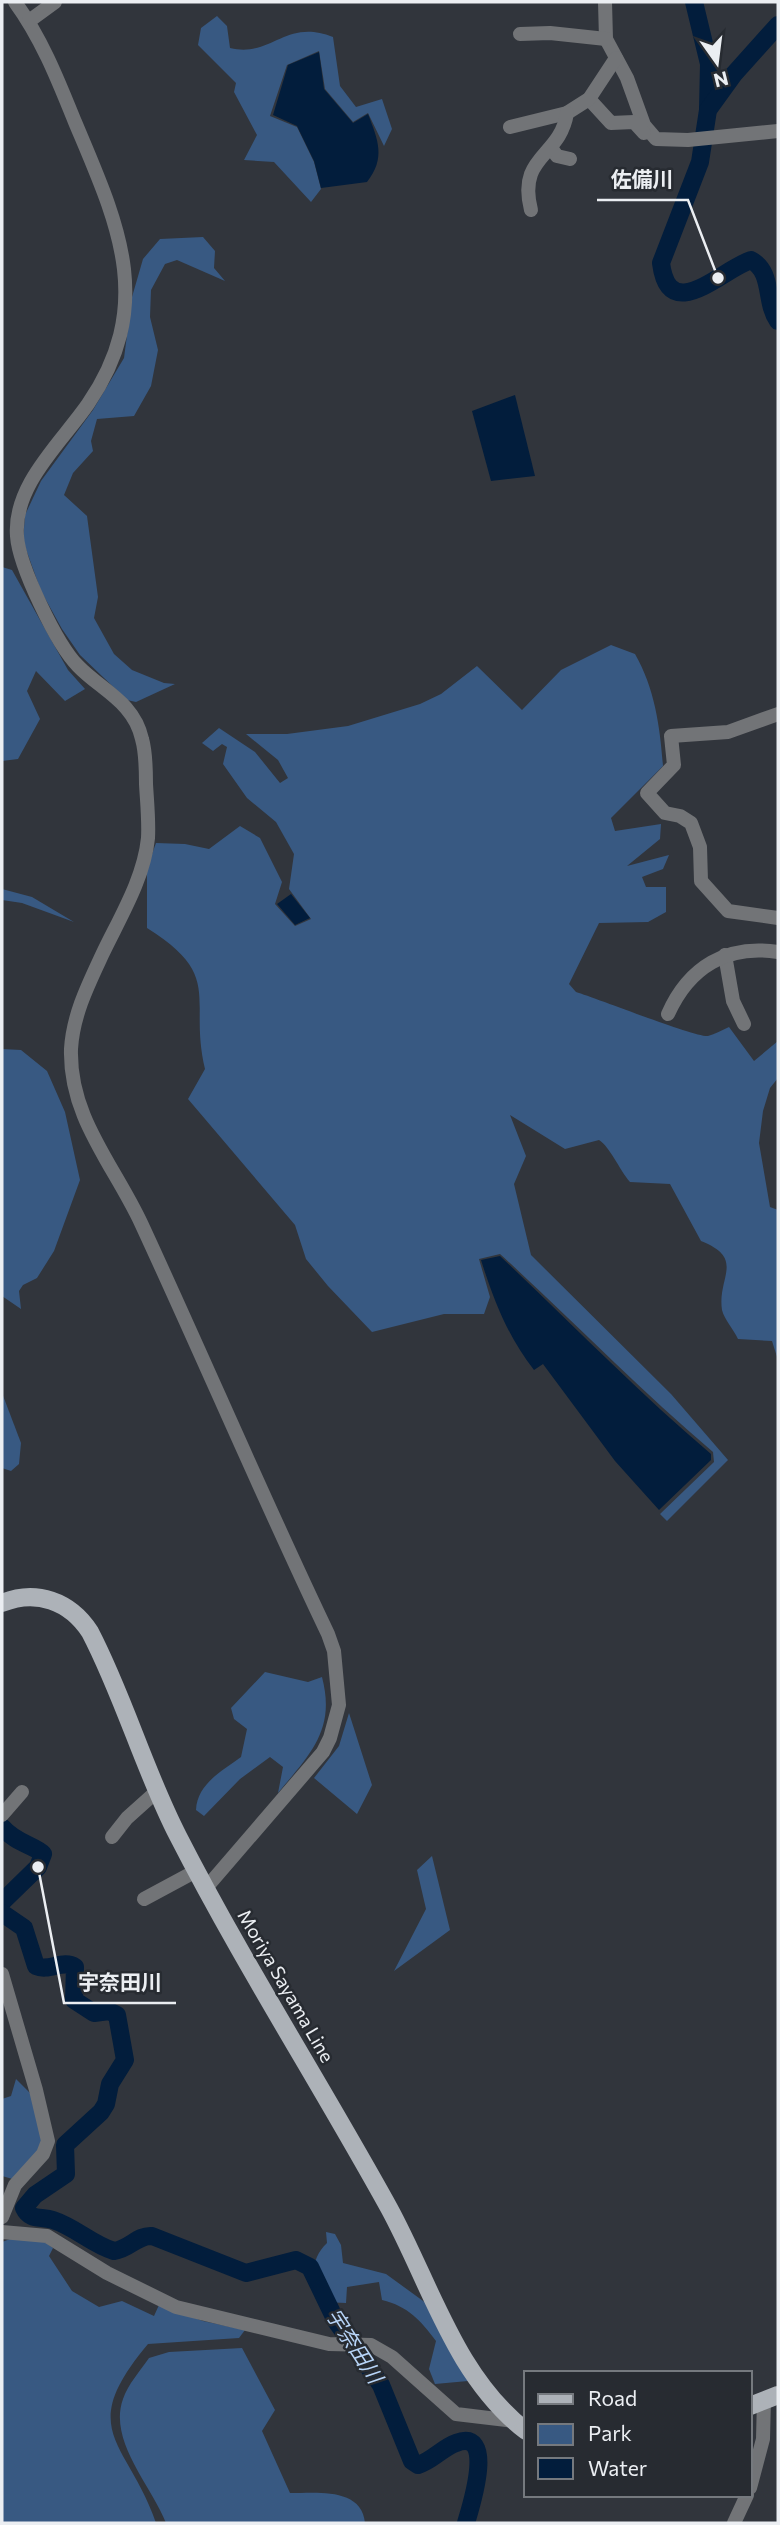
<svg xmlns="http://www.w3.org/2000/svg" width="780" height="2525" font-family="Commissioner,'Noto Sans JP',sans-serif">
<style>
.green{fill:#385982}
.water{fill:#021d3c}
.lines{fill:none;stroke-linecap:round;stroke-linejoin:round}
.river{stroke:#021d3c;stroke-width:18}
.minor{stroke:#727477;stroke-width:14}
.major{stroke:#adb2b8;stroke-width:18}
.labels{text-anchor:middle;stroke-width:5;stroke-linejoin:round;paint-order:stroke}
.street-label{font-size:19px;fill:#ebeef2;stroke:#272b31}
.water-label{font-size:21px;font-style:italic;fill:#b7d4f7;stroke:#272b31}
.leader{fill:none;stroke:#ebeef2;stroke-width:2.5}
.callout-dot{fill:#ebeef2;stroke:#272b31;stroke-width:2.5}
.callout-label{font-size:21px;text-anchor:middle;font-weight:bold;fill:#ebeef2;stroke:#272b31;stroke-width:5;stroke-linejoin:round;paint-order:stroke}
</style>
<rect width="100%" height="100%" fill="#31353c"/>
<g class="green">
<path d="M217 16 227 26 230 48C272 58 285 18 333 37L340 86 356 107 382 99 392 129 384 146 368 113 353 122 325 89 319 51 287 65 270 116 297 127 314 162 321 189 311 202 274 162 244 160 257 135 234 92 236 83 198 45 201 28Z"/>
<polygon points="203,237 215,251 214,268 225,281 177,260 165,264 151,290 150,317 158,350 151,386 134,416 97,419 91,441 93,451 73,473 64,495 87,516 98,597 94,618 114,654 132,670 164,683 175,684 136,702 127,700 80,655 62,629 41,591 23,541 25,515 41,481 93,410 124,358 132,297 143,259 160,239"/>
<polygon points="2,567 12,570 68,670 85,689 65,701 36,671 27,691 40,719 18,759 2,761"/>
<path d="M611 645 635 654C655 689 660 727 663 766L611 818 615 831 661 824 660 839 627 866 669 855 663 869 642 877 646 887H666V912L648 922 599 923 569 984 576 992C596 998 697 1038 708 1036 715 1034 722 1030 729 1027L754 1061 778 1041V1078L770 1088 763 1111 759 1143 770 1207 778 1210V1360L772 1341 738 1339C734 1330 724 1319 722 1310 717 1277 746 1259 701 1241L670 1184 630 1182C619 1169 610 1147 599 1140L565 1149 510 1115 526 1156 514 1184 531 1255 671 1394 728 1460 667 1521 660 1514 714 1462 713 1452C639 1389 571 1319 500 1254L479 1259 490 1297 484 1314H444L372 1332 328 1286 306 1259 295 1225 188 1099 205 1069C188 998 225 977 147 928V868L156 843 185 844 209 849 240 826 260 838 282 882 275 904 295 926 311 919 289 889 294 854 276 822 247 798 223 764 227 747 222 744 213 751 202 743 219 728 255 752 280 783 288 778 278 760 246 734H287L348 726 420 704 441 694 477 666 522 710 561 670Z"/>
<polygon points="2,889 32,897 74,922 22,903 2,900"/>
<polygon points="2,1049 21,1050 47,1071 65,1112 80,1180 54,1251 37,1278 23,1285 19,1291 21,1309 2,1296"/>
<polygon points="2,1393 21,1443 19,1464 11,1471 2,1468"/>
<path d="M265 1672 308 1682 322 1677C336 1730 310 1754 278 1793L283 1767 270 1757 240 1779 204 1816 196 1810C197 1784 222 1771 241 1757L247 1729 234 1719 231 1708Z"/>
<polygon points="349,1713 372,1785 357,1814 314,1778 339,1746"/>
<polygon points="432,1856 450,1930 394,1971 426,1909 417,1870"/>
<polygon points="16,2079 32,2095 44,2142 16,2180 2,2176 2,2099 11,2096"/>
<path d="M326 2232 335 2234 341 2245 343 2263 386 2274 430 2306 468 2381 435 2384 429 2369 436 2341C421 2321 408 2306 382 2300L379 2282 347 2287 346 2303 323 2302C310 2281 310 2259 327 2243Z"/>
<path d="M18 2236 41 2239 53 2248 49 2256 72 2291 99 2307 122 2301 154 2316 159 2305 203 2321 245 2330 239 2338 148 2344C74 2432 128 2441 156 2523H2V2242Z"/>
<path d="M242 2348 275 2410 262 2431 290 2493C316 2493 362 2487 365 2523H166C151 2485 108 2441 123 2399 128 2384 141 2370 149 2358L169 2352Z"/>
</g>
<g class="water">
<path d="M319 52 324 89 353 123 368 114C378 140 386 158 367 182L321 188 314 161 297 126 273 115 288 65Z"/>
<polygon points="515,395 535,476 491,481 472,411"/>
<polygon points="291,894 310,918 295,925 277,904"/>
<path d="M500 1256C570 1322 638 1392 711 1454V1460L659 1510 615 1461 543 1364 534 1370C508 1337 494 1301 481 1260Z"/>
</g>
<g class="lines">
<g class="river">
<polyline points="694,2 709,64 708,110"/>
<path d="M778 25 734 74 708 110 700 162 661 263C669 326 721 270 751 260 774 273 764 301 778 321"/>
<path d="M2 1827C15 1843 36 1846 43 1854L38 1867 2 1902"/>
<path d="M2 1913 24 1928 36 1966C49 1972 63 1959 75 1967L74 2000 94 2013 109 2011 117 2015 125 2060 110 2084 106 2104 101 2112 65 2145 66 2174 35 2195 24 2208C30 2221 41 2216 53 2220 75 2227 93 2245 114 2251 130 2249 137 2235 152 2236L246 2273 296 2260 310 2267 336 2321 381 2385 412 2461 418 2465C432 2461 442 2448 456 2443 497 2427 470 2509 466 2523"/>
</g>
<g class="minor">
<path d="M15 2C42 39 58 80 75 122 117 222 157 303 88 404 61 443 13 485 17 536 19 566 57 645 78 666 101 690 134 702 142 739 146 753 146 769 146 784 147 802 149 820 148 838 144 879 119 919 102 955 88 985 73 1015 71 1049 69 1117 114 1165 141 1223 204 1359 263 1498 328 1634L334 1651 339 1705 330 1738 323 1752 206 1888"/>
<polyline points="605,2 606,39 627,78 644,125 656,139 688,140 778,131"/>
<polyline points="29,21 55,2"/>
<polyline points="520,34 550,33 606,39"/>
<polyline points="589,99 611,123 634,122 644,133"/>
<polyline points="510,127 567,113 589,99 616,58"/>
<polyline points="551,148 557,156 570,159"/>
<path d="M531 210C517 155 560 158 567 113"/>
<polyline points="778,714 728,732 671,736 674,765 647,793 665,813 680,816 691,823 700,847 701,881 728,911 778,918"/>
<polyline points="725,955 733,1001 744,1024"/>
<path d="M668 1014C689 967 727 944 778 952"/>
<polyline points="2,1815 22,1792"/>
<polyline points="112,1837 127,1818 156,1792"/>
<polyline points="144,1899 196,1871"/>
<polyline points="2,1974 36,2090 48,2141 43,2154 15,2185 2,2217"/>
<polyline points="2,2232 47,2236 107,2273 176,2307 329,2344 371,2345 392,2357 456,2414 514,2421"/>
<polyline points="750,2488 763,2439 764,2399"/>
<polyline points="734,2523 747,2495"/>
</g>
<g class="major">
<path d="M2 1603C36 1589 70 1601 90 1632 124 1697 144 1770 178 1836 243 1963 320 2083 389 2208 431 2285 455 2376 526 2431"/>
<polyline points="750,2406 778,2395"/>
</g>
</g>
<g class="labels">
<g class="street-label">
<text transform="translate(286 1986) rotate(60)" y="7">Moriya Sayama Line</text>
</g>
<g class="water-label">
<text transform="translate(354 2346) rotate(57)" y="7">宇奈田川</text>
</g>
</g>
<path class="leader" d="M718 278L688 200H597M38 1867L64 2003H176"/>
<g class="callout-dot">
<circle cx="718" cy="278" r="7"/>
<circle cx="38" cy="1867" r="7"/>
</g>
<g class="callout-label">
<text x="642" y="187">佐備川</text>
<text x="120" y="1990">宇奈田川</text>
</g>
<rect width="780" height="2525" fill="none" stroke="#ebeef2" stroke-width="7"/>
<rect x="524" y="2371" width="228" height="126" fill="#272b31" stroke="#75797e" stroke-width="2"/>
<rect x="538" y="2394" width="35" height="10" fill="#adb2b8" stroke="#75797e" stroke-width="2"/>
<text x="588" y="2406" font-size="21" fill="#ebeef2">Road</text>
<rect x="538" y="2424" width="35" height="21" fill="#385982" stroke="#75797e" stroke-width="2"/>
<text x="588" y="2441" font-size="21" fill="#ebeef2">Park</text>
<rect x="538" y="2458" width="35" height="21" fill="#021d3c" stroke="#75797e" stroke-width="2"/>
<text x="588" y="2476" font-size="21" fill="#ebeef2">Water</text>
<g transform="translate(717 63) rotate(166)" stroke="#272b31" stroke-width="5" paint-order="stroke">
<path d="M0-5L12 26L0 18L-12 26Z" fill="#ebeef2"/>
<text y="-10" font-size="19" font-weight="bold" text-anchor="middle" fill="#ebeef2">N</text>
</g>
</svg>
